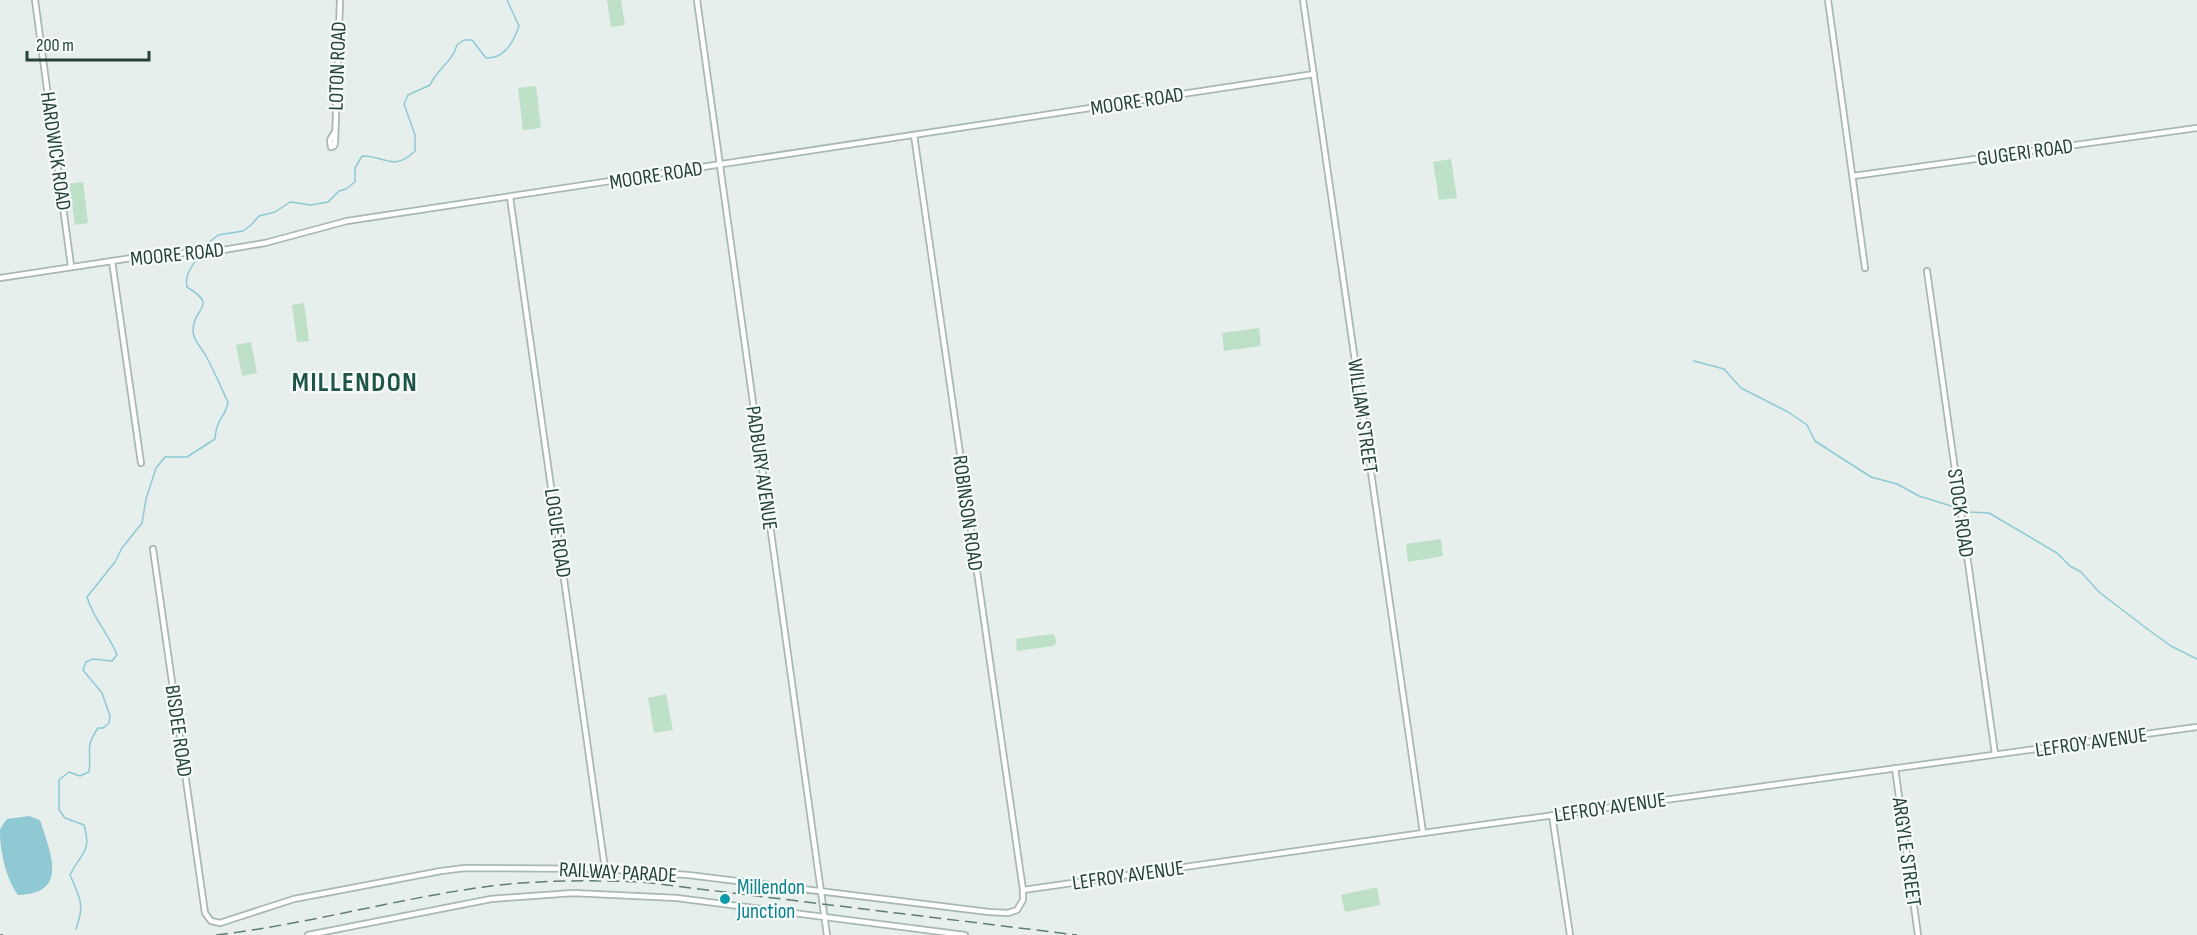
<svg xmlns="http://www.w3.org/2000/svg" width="2197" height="935" font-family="'Sofia Sans Condensed',sans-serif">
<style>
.green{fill:#bfe0c8}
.water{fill:#8ec9d4}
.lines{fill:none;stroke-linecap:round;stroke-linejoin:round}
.stream{stroke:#8ec9d4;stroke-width:1.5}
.minor-casing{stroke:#a8b8b2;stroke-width:8}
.minor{stroke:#fff;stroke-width:4.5}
.rail{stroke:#5f7d75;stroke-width:1.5;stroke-dasharray:12 6;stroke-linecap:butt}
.culture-dot{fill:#0f9aa8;stroke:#f7fbf9;stroke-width:2}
.labels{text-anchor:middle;stroke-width:4.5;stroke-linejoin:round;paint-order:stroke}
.street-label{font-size:21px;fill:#24423a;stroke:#f7fbf9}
.culture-label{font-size:21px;fill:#0d838f;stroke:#f7fbf9;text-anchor:start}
.district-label{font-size:27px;font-weight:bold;letter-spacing:1.5px;fill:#1f5548;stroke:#f7fbf9}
</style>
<rect width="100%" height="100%" fill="#e6efeb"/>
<g class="green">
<polygon points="607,0 621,0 625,25 611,27"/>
<polygon points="536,86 541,128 523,130 518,88"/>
<polygon points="1451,159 1457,198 1439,200 1433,162"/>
<polygon points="83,182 88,223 75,225 69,184"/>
<polygon points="304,303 309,341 297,342 292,305"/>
<polygon points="1259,328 1261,346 1224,351 1222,333"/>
<polygon points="251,342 257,373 242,376 236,345"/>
<polygon points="1441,539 1443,556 1408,562 1406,544"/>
<polygon points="1052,634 1055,636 1056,643 1053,646 1017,651 1016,639"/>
<polygon points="666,694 673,730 654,733 648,698"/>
<polygon points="1377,887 1380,905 1345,912 1341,895"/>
</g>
<path class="water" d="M29 816 40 820C50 852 70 894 18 895 6 879 0 851 0 831 1 826 5 822 7 819Z"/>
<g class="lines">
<g class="stream">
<path d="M201 249 218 235 243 231 251 225 259 216 275 212 290 202 311 205 328 202 339 191 346 189 355 182V168L362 156C387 156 393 172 415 151V135L404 104 408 95 430 85C437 69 453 61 457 45L464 40H472L486 58C504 59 514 41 519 26L507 0"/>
<polyline points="1694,361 1724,369 1741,388 1788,412 1807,425 1815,441 1871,477 1897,484 1919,496 1970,512 1989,513 2057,553 2070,566 2081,572 2099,592 2146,628 2171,646 2197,659"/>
<path d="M76 929C85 904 80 898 70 875 81 852 92 853 84 825L65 818 59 810V780L69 772 80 776 89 772C92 750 84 749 98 728H103L109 723 110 716 102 693 83 670 86 662 93 659 112 661 117 655C110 635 93 619 87 597L115 562 122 548 142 523 146 499 156 468 165 457H187L215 439C216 418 225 419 228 402 221 387 214 371 206 356 202 348 194 342 193 332 192 307 220 307 187 287 184 273 194 265 199 254"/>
</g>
<g class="minor-casing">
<g id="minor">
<polyline points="35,0 71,266"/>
<polyline points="697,0 827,935"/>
<polyline points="1303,0 1423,833"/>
<polyline points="1828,0 1865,268"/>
<polyline points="331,147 334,146 335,143 340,0"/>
<polyline points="331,147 330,140 334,133"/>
<polyline points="1853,176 2197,128"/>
<polyline points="510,197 605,869"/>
<polyline points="112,261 141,463"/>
<polyline points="1927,271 1995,754"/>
<polyline points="0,278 145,256 223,250 265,243 347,221 1314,74"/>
<polyline points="153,549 205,913 211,921 220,923 294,899 441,871 465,868 605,869 688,875 989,912 1008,913 1017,910 1023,900 1023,890 914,135"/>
<polyline points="1895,768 1918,935"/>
<polyline points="1552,815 1570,935"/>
<polyline points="1023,890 1423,833 2197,727"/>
<polyline points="308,935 491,899 573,893 677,898 965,935"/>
</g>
</g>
<use href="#minor" class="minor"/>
<g class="rail">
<polyline points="0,935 3,935"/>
<path d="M216 935C309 924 399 898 491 886 541 880 591 880 642 882L1077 935"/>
</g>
</g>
<circle class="culture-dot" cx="725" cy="899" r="6"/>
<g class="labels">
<g class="street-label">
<text transform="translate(337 66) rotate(-88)" y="7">LOTON ROAD</text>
<text transform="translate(1137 101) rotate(-9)" y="7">MOORE ROAD</text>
<text transform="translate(56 151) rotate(82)" y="7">HARDWICK ROAD</text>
<text transform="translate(2025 152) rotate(-8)" y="7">GUGERI ROAD</text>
<text transform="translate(656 175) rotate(-9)" y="7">MOORE ROAD</text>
<text transform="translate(177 254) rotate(-6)" y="7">MOORE ROAD</text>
<text transform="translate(1363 416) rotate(82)" y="7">WILLIAM STREET</text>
<text transform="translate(762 468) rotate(82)" y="7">PADBURY AVENUE</text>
<text transform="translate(968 513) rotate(82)" y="7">ROBINSON ROAD</text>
<text transform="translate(1961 513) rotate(82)" y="7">STOCK ROAD</text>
<text transform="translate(558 533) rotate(82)" y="7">LOGUE ROAD</text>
<text transform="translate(179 731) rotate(82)" y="7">BISDEE ROAD</text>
<text transform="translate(2091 742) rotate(-8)" y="7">LEFROY AVENUE</text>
<text transform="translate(1610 807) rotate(-8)" y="7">LEFROY AVENUE</text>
<text transform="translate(1907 852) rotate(82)" y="7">ARGYLE STREET</text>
<text transform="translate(618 872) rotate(3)" y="7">RAILWAY PARADE</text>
<text transform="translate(1128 875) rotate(-8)" y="7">LEFROY AVENUE</text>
</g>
<g class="culture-label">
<text x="737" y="894">Millendon<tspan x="737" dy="24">Junction</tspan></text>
</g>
<g class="district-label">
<text x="355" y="391">MILLENDON</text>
</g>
</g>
<path d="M27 51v9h122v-9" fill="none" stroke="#24423a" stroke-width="3"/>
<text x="36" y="51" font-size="18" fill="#24423a" stroke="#f7fbf9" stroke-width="4.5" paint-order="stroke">200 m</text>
</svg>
